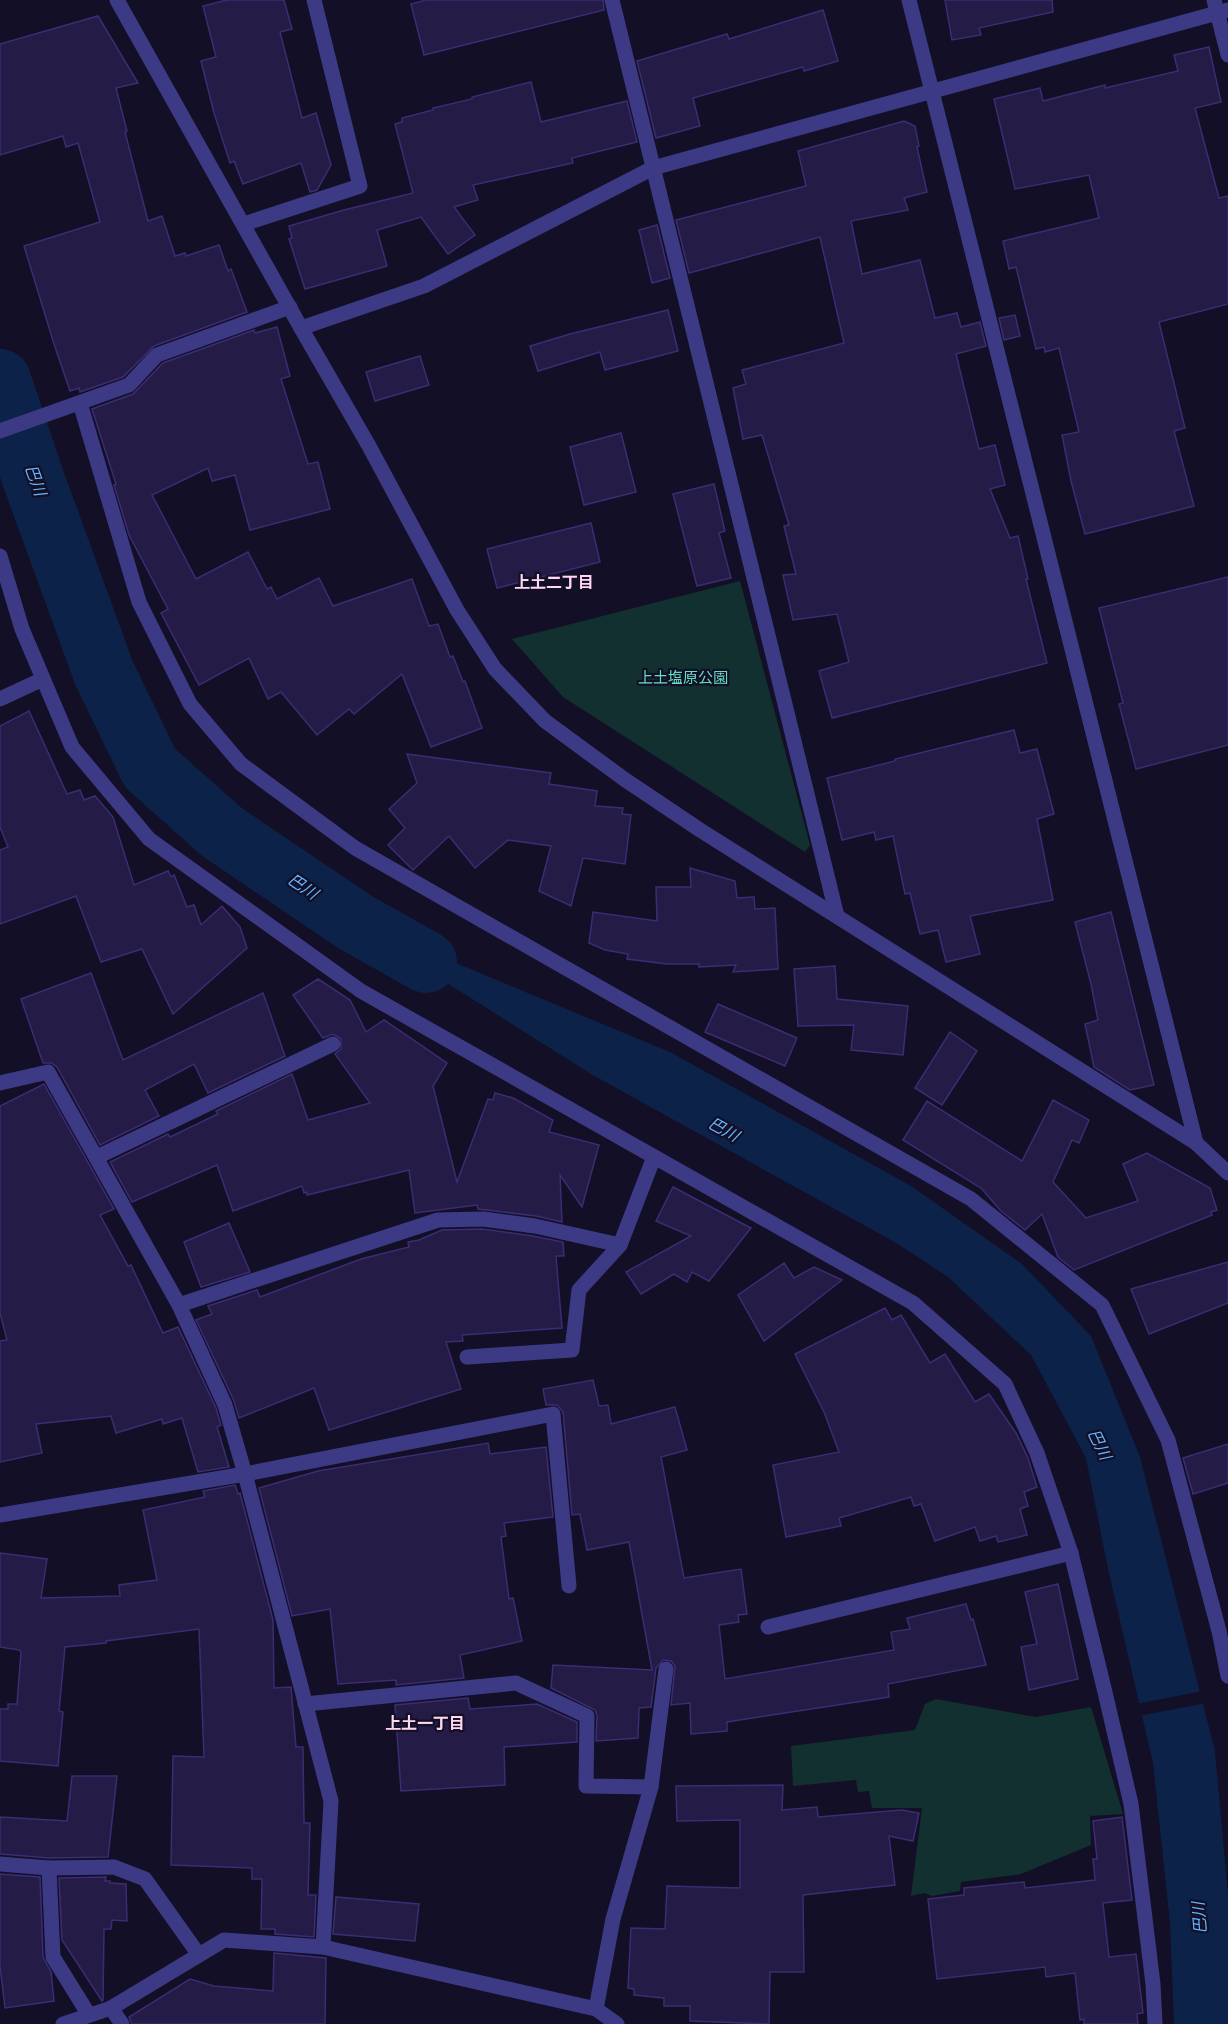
<svg xmlns="http://www.w3.org/2000/svg" width="1228" height="2024" font-family="Barlow,'Noto Sans JP',sans-serif">
<style>
.green{fill:#12302f}
.water{fill:#0c2248}
.pier{fill:#130f26}
.lines{fill:none;stroke-linecap:round;stroke-linejoin:round}
.river{stroke:#0c2248;stroke-width:62}
.building{fill:#241b47;stroke:#3b2d73;stroke-width:1.5}
.minor{stroke:#3d3a85;stroke-width:15}
.tertiary{stroke:#3d3a85;stroke-width:15}
.labels{text-anchor:middle;stroke-width:4.5;stroke-linejoin:round;paint-order:stroke}
.park-label{font-size:15px;fill:#5fe0c0;stroke:#130f26}
.water-label{font-size:16px;font-style:italic;fill:#62b6ff;stroke:#130f26}
.neighbourhood-label{font-size:16px;font-weight:bold;fill:#ffd6f0;stroke:#130f26}
</style>
<rect width="100%" height="100%" fill="#130f26"/>
<g class="green">
<polygon points="740,581 810,845 805,852 563,697 512,639"/>
<polygon points="936,1699 1036,1717 1091,1707 1123,1814 1090,1816 1091,1845 1021,1874 961,1882 960,1891 932,1896 924,1893 911,1896 922,1808 872,1808 869,1791 858,1792 856,1780 793,1786 791,1746 915,1730 925,1704"/>
</g>
<polygon class="water" points="336,913 672,1053 911,1186 1022,1264 1091,1336 1140,1457 1215,1751 1228,1894 1228,2024 1174,2024 1170,1923 1153,1763 1108,1569 1086,1458 1031,1355 948,1277 898,1244 591,1074"/>
<polygon class="pier" points="1203,1691 1206,1703 1139,1716 1136,1704"/>
<g class="lines">
<polyline class="river" points="0,380 33,478 104,673 150,768 222,832 355,922 426,962"/>
</g>
<g class="building">
<polygon points="227,0 284,0 292,29 280,32 302,118 316,113 331,165 317,190 310,192 301,163 243,184 234,161 230,163 214,113 201,61 216,57 203,6"/>
<polygon points="426,0 603,0 604,10 424,55 411,4"/>
<polygon points="945,0 1052,0 1053,12 979,28 981,35 952,40"/>
<polygon points="823,10 838,61 804,71 803,67 693,98 700,126 656,138 637,61 727,34 729,39"/>
<polygon points="98,16 138,83 116,88 127,131 125,132 148,221 162,216 175,256 185,253 186,256 219,245 228,271 231,269 247,312 154,346 123,377 80,392 79,388 70,391 54,344 24,246 100,222 78,143 66,147 63,136 0,155 0,44"/>
<polygon points="1209,47 1221,102 1195,108 1219,198 1228,196 1228,304 1159,322 1185,428 1174,431 1194,506 1085,534 1071,481 1062,435 1079,432 1059,348 1045,352 1044,347 1036,349 1016,267 1009,269 1003,241 1099,218 1089,175 1015,189 994,99 1040,88 1043,101 1105,85 1105,88 1178,71 1174,55"/>
<polygon points="531,82 541,122 627,101 637,142 572,158 573,163 473,185 478,200 454,207 475,235 448,254 421,217 377,230 387,266 305,289 289,239 292,238 289,226 344,210 413,193 395,124 402,122 402,118 433,110 433,108 472,99 472,97"/>
<polygon points="904,121 915,126 919,146 917,147 927,192 904,198 908,210 851,221 862,274 920,260 935,318 957,313 961,327 980,322 986,346 956,354 979,449 995,445 1005,485 990,489 1010,538 1018,536 1028,579 1026,579 1047,663 832,718 819,671 849,662 837,614 793,620 783,575 796,574 784,526 789,525 762,435 743,439 733,388 746,384 742,370 844,343 820,237 689,273 676,220 806,186 798,151"/>
<polygon points="657,225 670,278 652,283 639,230"/>
<polygon points="668,310 678,351 605,370 600,352 538,371 530,346 570,334"/>
<polygon points="1015,315 1020,336 1004,340 999,318"/>
<polygon points="277,327 290,376 281,379 308,464 318,462 330,509 250,530 235,475 212,481 208,468 152,495 196,579 248,552 267,589 271,587 277,599 319,578 333,606 412,579 429,626 438,624 450,657 453,656 463,682 465,681 482,728 431,747 402,674 354,714 349,709 317,735 281,692 268,699 249,658 199,685 161,613 168,609 129,535 114,485 116,484 92,409 133,394 163,363 254,330 255,333"/>
<polygon points="420,356 429,385 375,401 366,372"/>
<polygon points="621,433 636,492 584,505 570,447"/>
<polygon points="714,484 725,531 719,533 731,578 697,586 673,494"/>
<polygon points="591,523 600,562 497,588 487,549"/>
<polygon points="1228,577 1228,745 1136,769 1119,704 1123,703 1099,608"/>
<polygon points="29,711 67,794 80,790 84,800 95,796 113,817 134,885 168,871 171,877 174,875 187,907 194,905 201,925 222,906 240,927 247,948 173,1014 142,949 101,962 76,896 0,924 0,850 8,847 0,827 0,726"/>
<polygon points="1014,730 1020,753 1037,749 1054,814 1037,819 1053,900 970,916 980,954 946,962 938,930 920,934 910,893 905,894 893,836 876,840 874,832 842,840 827,778 895,761 895,759"/>
<polygon points="407,754 551,773 549,784 597,791 595,806 623,808 622,814 631,815 625,864 583,858 571,906 539,891 551,846 508,840 475,868 449,836 413,870 388,845 405,828 389,809 417,783"/>
<polygon points="690,868 735,881 737,898 754,897 755,909 775,908 778,969 733,972 736,965 699,967 699,964 667,964 627,959 628,954 605,950 589,943 593,912 657,921 656,887 691,887"/>
<polygon points="1111,912 1154,1085 1130,1090 1094,1067 1085,1024 1098,1020 1091,984 1075,922"/>
<polygon points="835,966 837,999 908,1006 903,1055 851,1050 854,1025 798,1026 794,969"/>
<polygon points="91,973 123,1060 263,993 285,1056 208,1093 194,1064 145,1090 159,1116 100,1145 57,1067 51,1063 43,1063 21,999"/>
<polygon points="318,979 350,1000 366,1032 384,1020 447,1063 433,1086 457,1182 488,1099 493,1100 495,1093 513,1098 553,1120 549,1132 599,1145 582,1207 560,1175 562,1222 536,1216 478,1209 477,1205 415,1213 409,1170 307,1195 307,1192 304,1193 302,1186 233,1211 217,1165 132,1202 110,1162 168,1134 170,1137 218,1114 216,1111 292,1074 308,1120 370,1103 335,1054 341,1049 341,1039 333,1034 323,1038 293,995"/>
<polygon points="718,1004 797,1038 785,1066 705,1032"/>
<polygon points="950,1032 977,1051 942,1105 915,1088"/>
<polygon points="44,1084 114,1209 100,1215 128,1266 131,1265 163,1333 178,1327 216,1408 221,1425 217,1427 229,1467 198,1472 182,1418 163,1424 162,1419 116,1433 111,1416 36,1424 42,1453 0,1462 0,1341 7,1340 0,1313 0,1106"/>
<polygon points="1053,1100 1089,1120 1079,1143 1072,1140 1053,1182 1086,1218 1138,1201 1123,1164 1147,1153 1210,1188 1217,1210 1211,1212 1212,1215 1074,1270 1058,1257 1042,1214 1025,1230 1001,1211 981,1188 903,1140 927,1101 1022,1161"/>
<polygon points="673,1187 751,1228 709,1281 692,1272 687,1282 674,1274 641,1294 626,1272 691,1236 656,1221"/>
<polygon points="229,1223 250,1272 201,1287 184,1242"/>
<polygon points="482,1229 533,1236 563,1242 564,1256 556,1256 562,1328 462,1335 463,1341 446,1342 461,1389 329,1430 314,1388 239,1418 234,1401 196,1320 212,1314 208,1306 257,1290 260,1297 361,1259 409,1247 408,1242 419,1240 442,1230"/>
<polygon points="1228,1262 1228,1303 1149,1334 1131,1289"/>
<polygon points="784,1263 794,1278 814,1267 842,1280 764,1341 738,1295"/>
<polygon points="885,1308 892,1320 901,1315 930,1363 945,1354 975,1402 989,1394 1016,1433 1028,1458 1037,1487 1024,1492 1028,1506 1020,1509 1027,1535 998,1542 996,1536 980,1541 975,1527 935,1541 921,1504 914,1506 911,1497 839,1518 841,1526 786,1537 773,1465 839,1452 824,1412 795,1354"/>
<polygon points="593,1380 599,1406 608,1405 611,1424 675,1407 687,1450 661,1457 684,1578 741,1569 747,1614 738,1615 739,1622 719,1625 725,1679 894,1650 891,1632 910,1629 907,1618 966,1604 971,1620 973,1619 986,1665 888,1684 889,1697 727,1722 727,1731 691,1734 690,1703 671,1705 675,1666 671,1661 663,1660 656,1668 651,1707 639,1708 638,1738 596,1741 597,1716 595,1710 551,1688 553,1665 652,1670 629,1542 587,1550 580,1514 572,1515 563,1412 557,1405 546,1405 543,1389"/>
<polygon points="488,1443 490,1454 546,1447 553,1517 504,1523 506,1536 501,1537 509,1599 513,1598 522,1641 460,1655 464,1678 396,1685 396,1680 338,1684 330,1609 292,1616 259,1488 318,1471"/>
<polygon points="1228,1444 1228,1483 1193,1494 1183,1458"/>
<polygon points="235,1485 238,1494 240,1493 273,1620 274,1688 291,1687 296,1747 303,1747 304,1823 310,1823 308,1895 316,1895 314,1937 275,1934 275,1929 261,1929 262,1879 252,1879 252,1868 171,1865 173,1756 204,1757 199,1629 106,1641 106,1643 65,1647 59,1711 63,1712 58,1766 0,1761 0,1709 8,1709 8,1704 17,1704 21,1652 19,1650 0,1647 0,1553 47,1559 41,1598 120,1596 119,1585 157,1580 143,1510 205,1497 203,1491"/>
<polygon points="1058,1584 1078,1679 1029,1690 1021,1647 1037,1644 1025,1592"/>
<polygon points="468,1698 470,1709 537,1704 577,1722 577,1742 504,1747 505,1785 401,1791 395,1705"/>
<polygon points="72,1776 117,1776 108,1857 49,1858 0,1854 0,1817 67,1821"/>
<polygon points="783,1785 782,1810 817,1807 818,1817 902,1810 919,1813 913,1841 889,1836 895,1885 803,1895 804,1972 770,1972 769,2024 690,2021 690,2006 664,2006 664,1998 634,1995 634,1989 628,1988 631,1928 665,1929 667,1886 740,1888 740,1820 677,1821 676,1786"/>
<polygon points="1122,1817 1132,1900 1103,1903 1109,1957 1136,1954 1143,2013 1137,2014 1138,2024 1084,2024 1084,2019 1080,2020 1075,1973 1046,1977 1045,1967 937,1979 928,1899 964,1895 964,1888 1024,1882 1025,1888 1095,1880 1093,1859 1097,1859 1093,1821"/>
<polygon points="0,1874 40,1877 43,1957 51,1972 54,2001 5,2008 0,1966"/>
<polygon points="106,1877 105,1881 110,1881 110,1883 126,1884 127,1921 112,1920 111,1929 104,1929 103,2000 102,2001 62,1940 59,1878"/>
<polygon points="336,1897 419,1904 415,1941 333,1934"/>
<polygon points="274,1953 326,1958 325,2024 132,2024 129,2017 190,1979 214,1986 273,1991"/>
</g>
<g class="lines">
<g class="minor">
<polyline points="117,0 301,328 369,446 457,610 495,669 545,721 624,779 700,830 1196,1143 1228,1173"/>
<polyline points="612,0 837,916"/>
<polyline points="1214,0 1228,55"/>
<polyline points="244,224 360,186 314,0"/>
<polyline points="301,328 424,286 653,168 1228,10"/>
<polyline points="80,403 139,602 190,704 241,764 355,848 971,1199 1102,1305 1168,1440 1219,1631 1228,1676"/>
<polyline points="0,431 129,385 157,355 290,307"/>
<polyline points="0,556 22,629 72,747 149,839 361,991 913,1303 1005,1384 1037,1453 1071,1553 1104,1688 1131,1804 1153,1984 1155,2024"/>
<polyline points="0,699 43,679"/>
<polyline points="0,1083 48,1072 179,1305 225,1405 245,1474 331,1801 323,1947"/>
<polyline points="97,1157 333,1044"/>
<polyline points="179,1305 438,1220 483,1219 535,1226 620,1245"/>
<polyline points="467,1357 572,1350 579,1290 620,1245 654,1157"/>
<polyline points="0,1515 245,1474 553,1414 569,1586"/>
<polyline points="768,1627 1071,1553"/>
<polyline points="305,1704 516,1683 587,1716 586,1786 651,1787"/>
<polyline points="0,1864 49,1868 114,1867 145,1879 199,1955"/>
<polyline points="49,1868 53,1957 89,2015"/>
<polyline points="111,2008 122,2024"/>
<polyline points="596,2009 613,1919 651,1787 666,1669"/>
<polyline points="63,2024 111,2008 224,1940 323,1947 596,2009 617,2024"/>
</g>
<polyline class="tertiary" points="909,0 1196,1143"/>
</g>
<g class="labels">
<g class="park-label">
<text x="683" y="683">上土塩原公園</text>
</g>
<g class="water-label">
<text transform="translate(36 480) rotate(70)" y="6">巴川</text>
<text transform="translate(303 886) rotate(34)" y="6">巴川</text>
<text transform="translate(724 1129) rotate(29)" y="6">巴川</text>
<text transform="translate(1100 1444) rotate(64)" y="6">巴川</text>
<text transform="translate(1199 1918) rotate(-95)" y="6">巴川</text>
</g>
<g class="neighbourhood-label">
<text x="554" y="588">上土二丁目</text>
<text x="425" y="1729">上土一丁目</text>
</g>
</g>
</svg>
